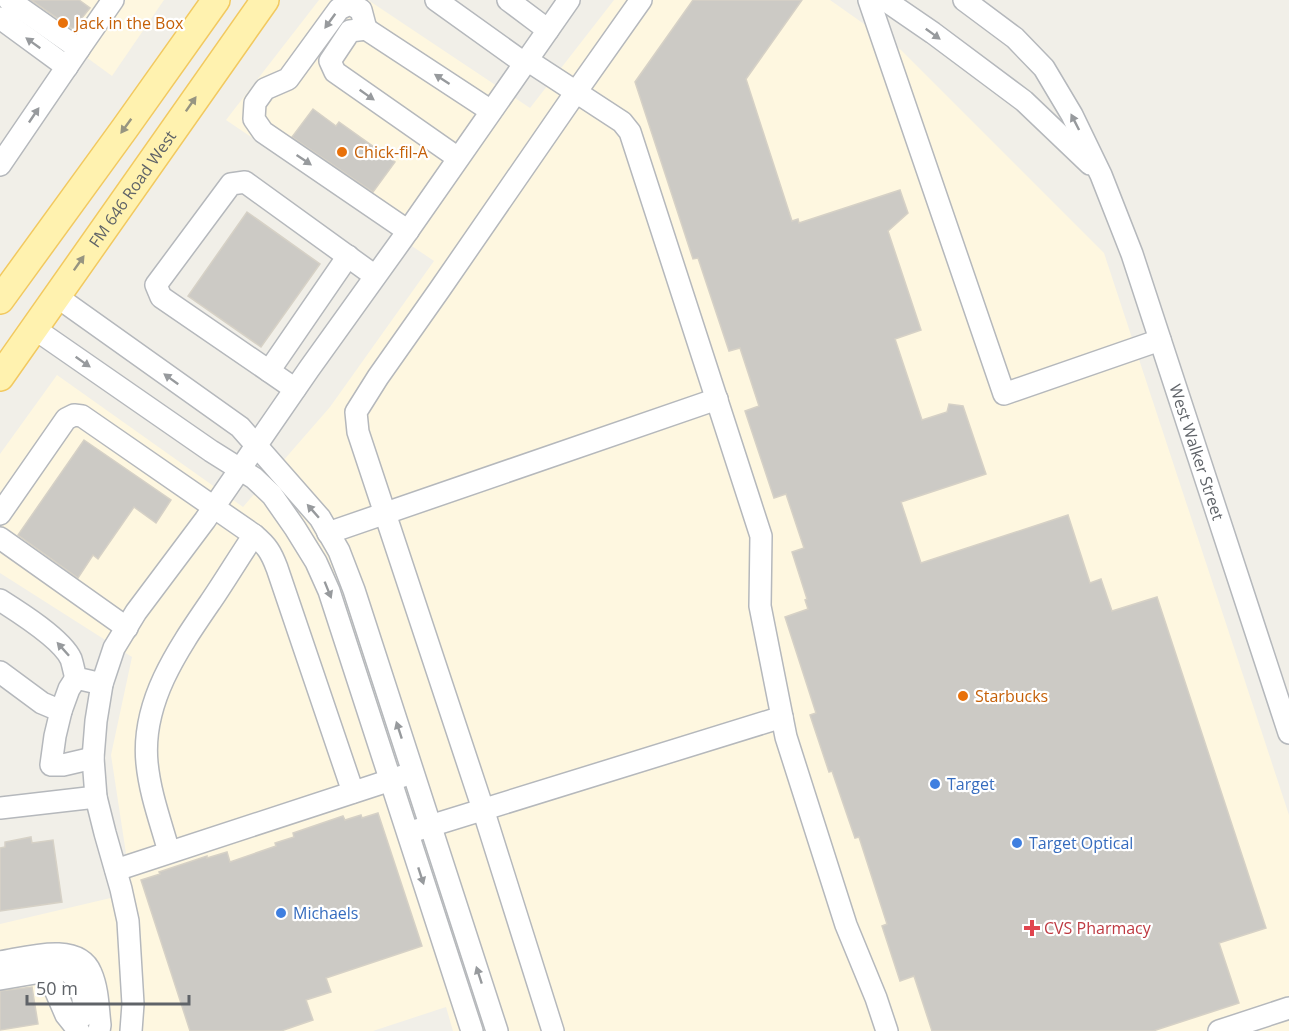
<svg xmlns="http://www.w3.org/2000/svg" width="1289" height="1031" font-family="'Open Sans',sans-serif">
<style>
.commercial{fill:#fef7e0}
.building{fill:#cccac5;stroke:#d6d1c6;stroke-width:1.5}
.lines{fill:none;stroke-linecap:round;stroke-linejoin:round}
.minor-casing{stroke:#b5b8bc;stroke-width:24}
.major-casing{stroke:#f2c960;stroke-width:30}
.minor{stroke:#fff;stroke-width:21}
.major{stroke:#fff2af;stroke-width:27}
.oneway{fill:#979a9d}
.oneway2{fill:#979581}
.food-dot{fill:#e8710a;stroke:#fff;stroke-width:2}
.shop-dot{fill:#3f7fe0;stroke:#fff;stroke-width:2}
.health-dot{fill:#e0444e;stroke:#fff;stroke-width:2}
.labels{text-anchor:middle;stroke-width:4.5;stroke-linejoin:round;paint-order:stroke}
.food-label{font-size:16px;fill:#c56008;stroke:#fff;text-anchor:start}
.street-label{font-size:16px;fill:#5f6368;stroke:#fff}
.shop-label{font-size:16px;fill:#366cbe;stroke:#fff;text-anchor:start}
.health-label{font-size:16px;fill:#be3a42;stroke:#fff;text-anchor:start}
</style>
<rect width="100%" height="100%" fill="#f1efe8"/>
<g class="commercial">
<polygon points="8,0 164,0 112,76"/>
<polygon points="319,0 368,0 530,108 614,0 830,0 901,50 1104,253 1289,815 1289,1031 453,1031 446,1007 373,1031 0,1031 0,924 132,893 111,755 132,657 0,573 0,454 57,375 243,507 330,407 434,261 226,120"/>
</g>
<g class="building">
<polygon points="31,0 79,0 90,8 73,29"/>
<polygon points="693,0 802,0 746,79 792,221 798,219 799,223 900,190 908,213 888,231 921,330 895,339 922,420 947,412 949,404 963,406 986,474 901,502 921,563 1068,515 1090,583 1101,579 1112,611 1157,597 1266,928 1219,943 1239,1003 1153,1031 932,1031 914,976 900,981 882,926 887,924 859,837 855,838 832,771 829,772 810,715 816,713 785,617 808,609 805,600 807,599 792,552 804,548 786,494 774,498 745,411 759,406 740,348 729,351 698,258 693,259 635,82"/>
<polygon points="313,109 336,126 339,122 395,162 373,192 292,137"/>
<polygon points="247,212 320,264 261,347 188,296"/>
<polygon points="84,440 171,500 156,523 134,507 98,559 93,555 78,578 18,535"/>
<polygon points="378,813 422,946 326,978 331,992 306,1000 313,1020 281,1031 190,1031 141,880 160,874 159,872 207,856 207,858 227,852 230,862 276,846 275,843 294,837 293,833 343,816 345,820 361,815 362,818"/>
<polygon points="31,837 32,843 53,840 62,902 0,911 0,848 5,847 5,842"/>
<polygon points="32,987 38,1024 0,1030 0,991"/>
</g>
<g class="lines">
<g class="minor-casing">
<g id="minor">
<polyline points="9,0 79,49 113,0"/>
<polyline points="436,0 524,63"/>
<polyline points="508,0 548,30"/>
<polyline points="869,0 1004,394 1160,340"/>
<polyline points="885,0 933,33 1024,101 1090,164"/>
<path id="s1" d="M964 0 1015 38 1044 68 1072 115 1101 175 1132 254 1289 733"/>
<polyline points="0,18 67,67"/>
<polyline points="366,29 361,10 350,4 339,9 288,79 265,89 255,103 254,119 263,132 408,231"/>
<polyline points="527,60 622,122 630,132 761,536 760,606 786,737 846,925 876,998 887,1031"/>
<polyline points="458,158 335,72 330,61 350,31 366,29 491,111"/>
<polyline points="0,165 79,49"/>
<polyline points="56,296 240,427 320,518 339,551 354,590 497,1031"/>
<polyline points="35,329 211,451 254,478 272,495 295,528 316,562 329,591 472,1031"/>
<polyline points="269,371 348,256"/>
<polyline points="295,389 161,297 156,285 231,184 245,182 375,276"/>
<path d="M0 514 66 419 74 415 82 416 254 535C239 557 226 579 211 601 178 649 141 702 147 763 150 794 161 823 169 852"/>
<polyline points="328,533 717,399"/>
<path d="M254 535C267 546 271 552 277 568L353 792"/>
<polyline points="0,538 127,628"/>
<path d="M0 600C19 612 62 639 71 659 73 665 74 672 76 678L102 684"/>
<polyline points="0,672 42,703 61,711 69,689 76,678"/>
<polyline points="61,711 55,736 51,765 63,765 93,758"/>
<polyline points="0,808 96,797"/>
<polyline points="417,830 782,717"/>
<polyline points="116,870 403,776"/>
<path d="M0 962C26 958 78 941 91 973 98 989 98 1008 100 1025L99 1031"/>
<path d="M47 971C52 971 58 969 62 970 81 973 85 1001 83 1016"/>
<polyline points="0,979 47,971 66,1015 79,1031"/>
<polyline points="131,1031 133,1004 128,921 121,889 105,833 96,797 93,758 96,721 102,684 114,648 136,612 205,520 309,369 403,238 569,0"/>
<polyline points="553,1031 483,809 358,432 356,412 378,377 440,289 576,92 641,0"/>
<polyline points="1219,1031 1289,1008"/>
</g>
</g>
<g class="major-casing">
<g id="major">
<polyline points="0,300 125,128 216,0"/>
<path id="s2" d="M0 377 265 0"/>
</g>
</g>
<use href="#minor" class="minor"/>
<use href="#major" class="major"/>
</g>
<defs><path id="oneway-solid" d="M-6-.8H1V-3.2L6.5 0L1 3.2V.8H-6Z" transform="scale(1.5)"/></defs>
<g class="oneway">
<use href="#oneway-solid" transform="translate(330 21) rotate(126)"/>
<use href="#oneway-solid" transform="translate(933 34) rotate(36)"/>
<use href="#oneway-solid" transform="translate(33 43) rotate(-144)"/>
<use href="#oneway-solid" transform="translate(442 79) rotate(-147)"/>
<use href="#oneway-solid" transform="translate(367 95) rotate(35)"/>
<use href="#oneway-solid" transform="translate(34 115) rotate(-56)"/>
<use href="#oneway-solid" transform="translate(1075 122) rotate(-117)"/>
<use href="#oneway-solid" transform="translate(304 160) rotate(34)"/>
<use href="#oneway-solid" transform="translate(83 362) rotate(35)"/>
<use href="#oneway-solid" transform="translate(171 379) rotate(-144)"/>
<use href="#oneway-solid" transform="translate(313 511) rotate(-131)"/>
<use href="#oneway-solid" transform="translate(328 590) rotate(68)"/>
<use href="#oneway-solid" transform="translate(63 649) rotate(-132)"/>
<use href="#oneway-solid" transform="translate(399 730) rotate(-108)"/>
<use href="#oneway-solid" transform="translate(421 876) rotate(72)"/>
<use href="#oneway-solid" transform="translate(479 975) rotate(-108)"/>
</g>
<g class="oneway2">
<use href="#oneway-solid" transform="translate(191 104) rotate(-55)"/>
<use href="#oneway-solid" transform="translate(126 126) rotate(126)"/>
<use href="#oneway-solid" transform="translate(79 263) rotate(-55)"/>
</g>
<g class="food-dot">
<circle cx="63" cy="23" r="6"/>
<circle cx="342" cy="152" r="6"/>
<circle cx="963" cy="696" r="6"/>
</g>
<g class="shop-dot">
<circle cx="935" cy="784" r="6"/>
<circle cx="1017" cy="843" r="6"/>
<circle cx="281" cy="913" r="6"/>
</g>
<path class="health-dot" d="M1029 919h6v6h6v6h-6v6h-6v-6h-6v-6h6z"/>
<g class="labels">
<g class="food-label">
<text x="75" y="29">Jack in the Box</text>
<text x="354" y="158">Chick-fil-A</text>
<text x="975" y="702">Starbucks</text>
</g>
<g class="street-label">
<text dy="6" stroke="none"><textPath href="#s2" startOffset="230">FM 646 Road West</textPath></text>
<text dy="6" stroke="none"><textPath href="#s1" startOffset="520">West Walker Street</textPath></text>
</g>
<g class="shop-label">
<text x="947" y="790">Target</text>
<text x="1029" y="849">Target Optical</text>
<text x="293" y="919">Michaels</text>
</g>
<g class="health-label">
<text x="1044" y="934">CVS Pharmacy</text>
</g>
</g>
<path d="M27 995v9h162v-9" fill="none" stroke="#5f6368" stroke-width="3"/>
<text x="36" y="995" font-size="18" fill="#5f6368" stroke="#ffffff" stroke-width="4.5" paint-order="stroke">50 m</text>
</svg>
